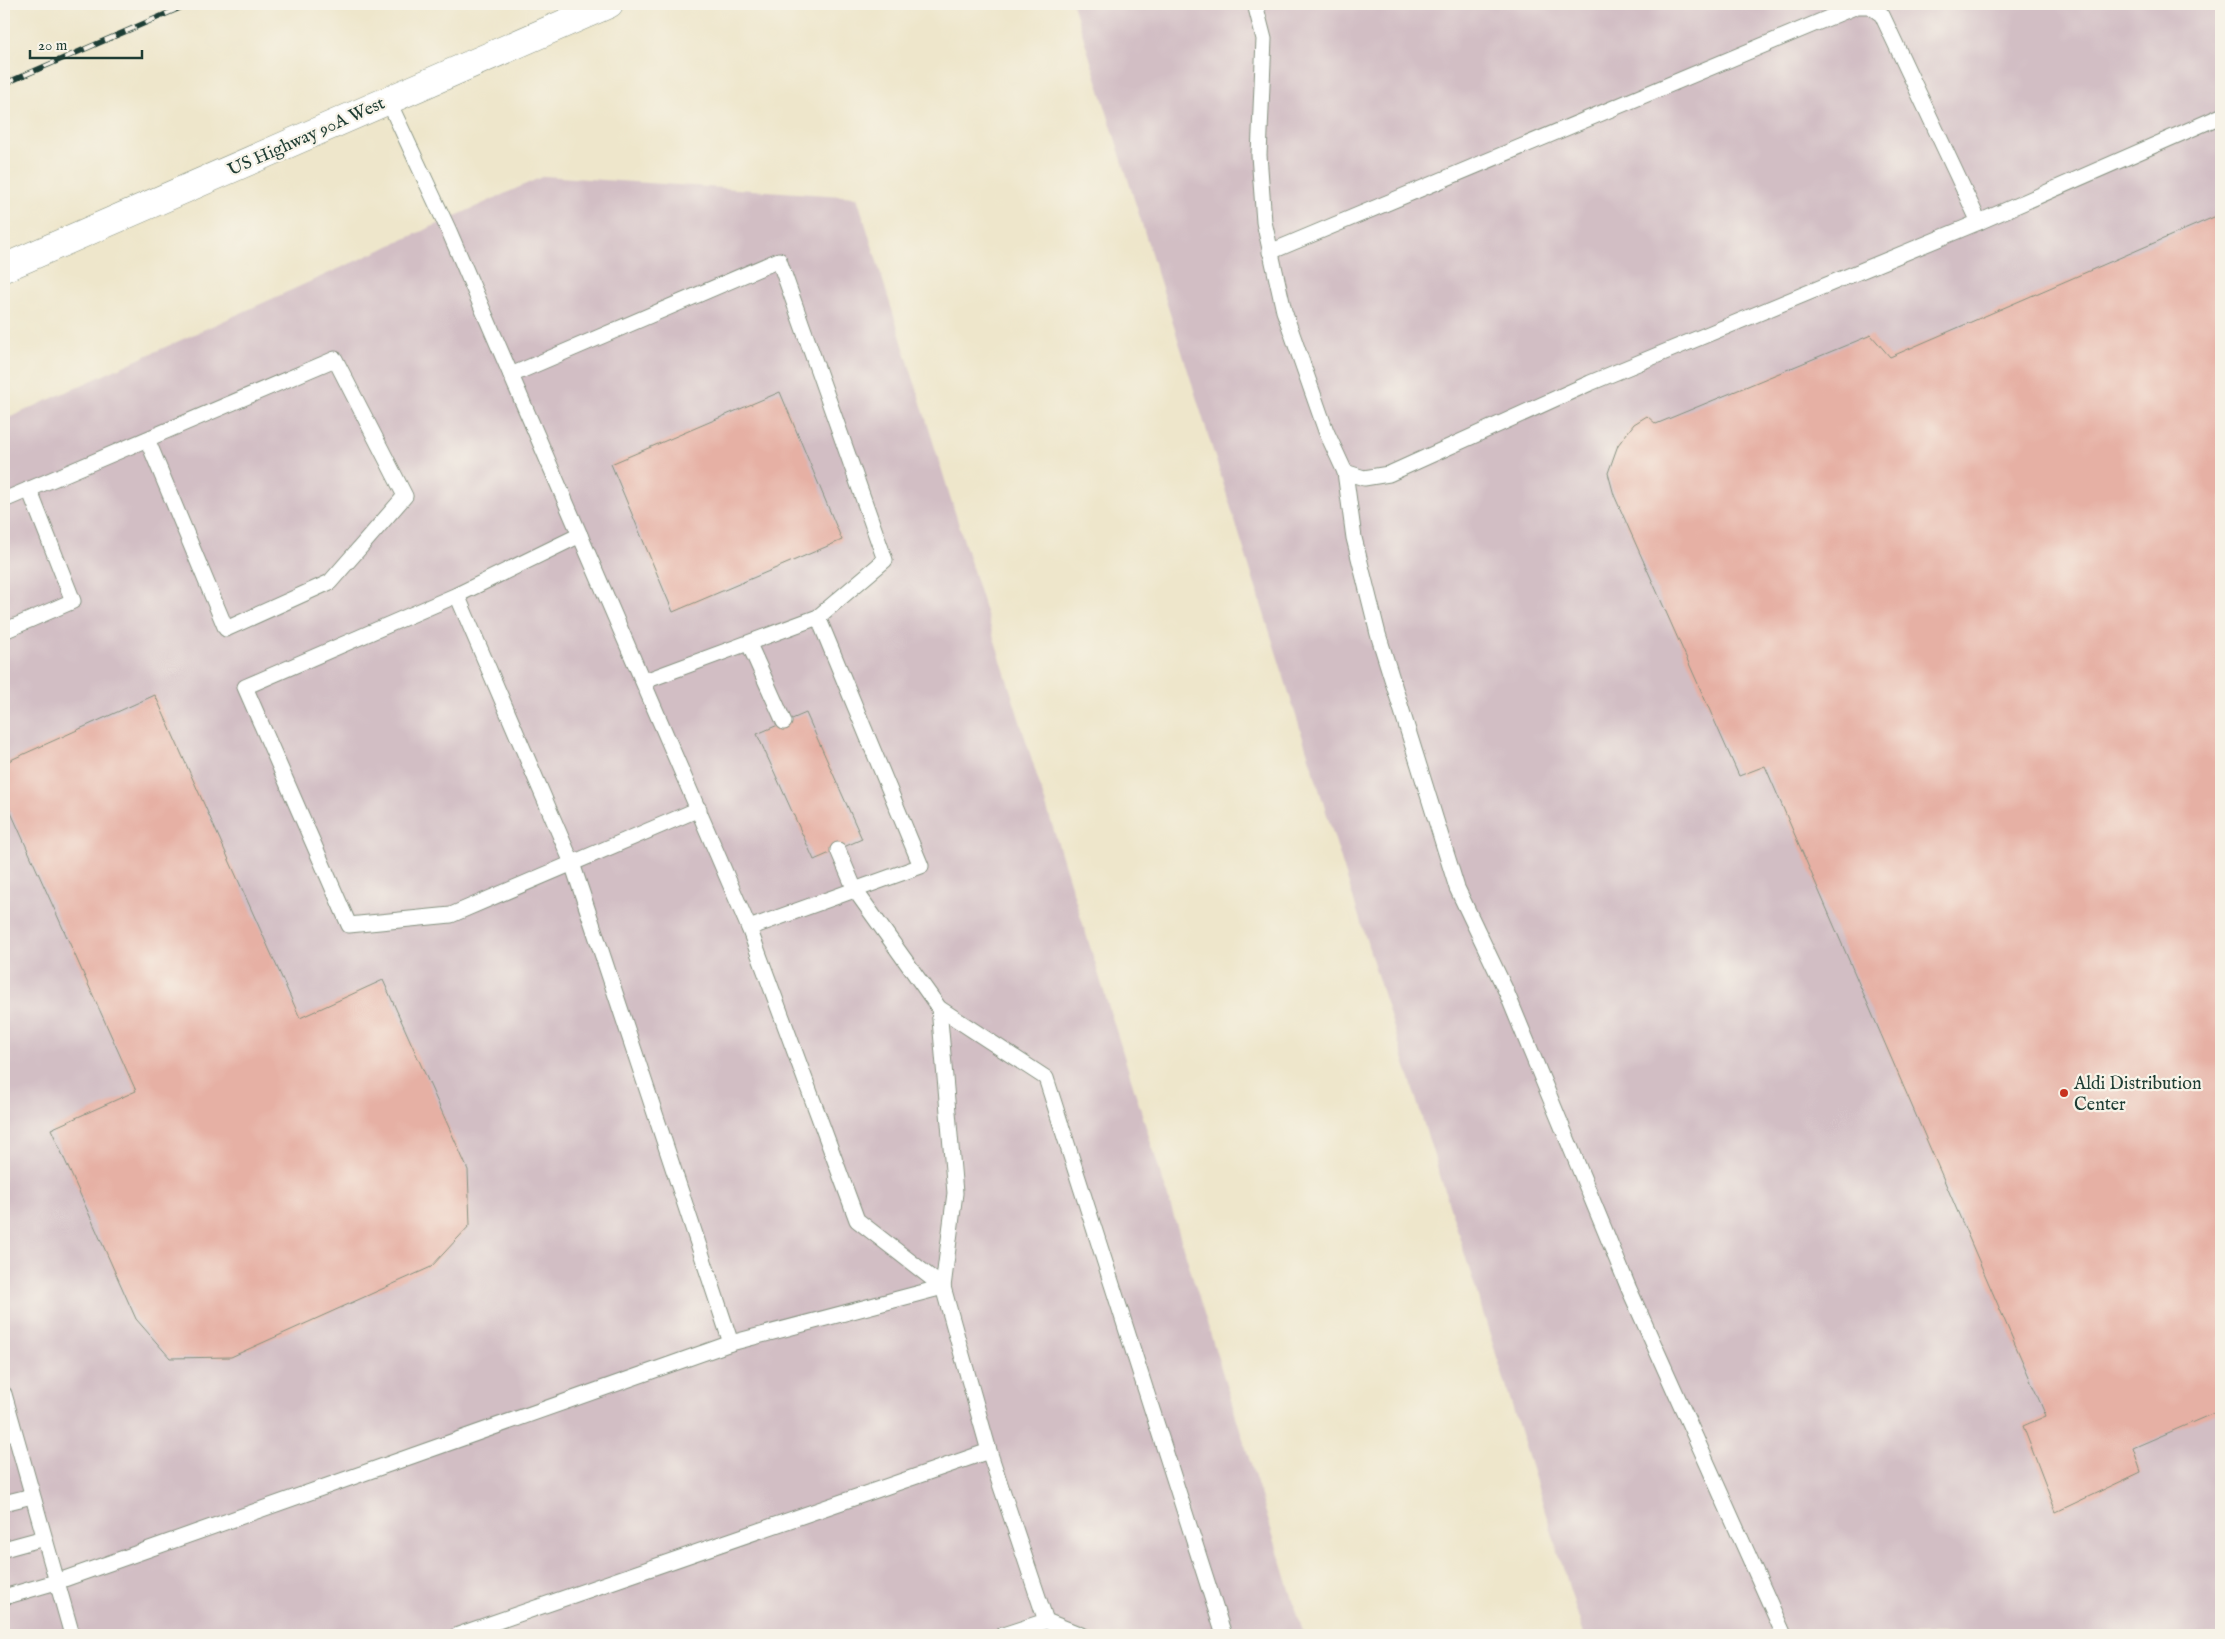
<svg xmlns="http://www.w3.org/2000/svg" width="2225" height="1639" font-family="'IM FELL English',serif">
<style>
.industrial{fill:#d2bec4}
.building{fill:#e6b0a4}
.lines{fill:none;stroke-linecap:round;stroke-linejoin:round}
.lane-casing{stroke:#869280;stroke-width:17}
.primary-casing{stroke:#869280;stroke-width:29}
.lane{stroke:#fff;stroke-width:15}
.primary{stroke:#fff;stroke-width:28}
.rail-casing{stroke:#1f3d34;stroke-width:5.5}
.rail{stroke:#f7f3e8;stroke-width:4;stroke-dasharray:11;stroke-linecap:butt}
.poi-dot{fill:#c8321e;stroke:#f7f3e8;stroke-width:2}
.labels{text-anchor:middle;stroke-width:4.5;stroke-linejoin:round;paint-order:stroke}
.street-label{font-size:18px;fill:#1f3d34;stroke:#f7f3e8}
.poi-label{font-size:18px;fill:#1f3d34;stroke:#f7f3e8;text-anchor:start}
</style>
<rect width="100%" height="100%" fill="#f7f3e8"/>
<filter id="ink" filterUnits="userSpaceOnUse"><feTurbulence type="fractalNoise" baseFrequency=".02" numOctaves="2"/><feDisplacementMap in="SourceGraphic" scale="10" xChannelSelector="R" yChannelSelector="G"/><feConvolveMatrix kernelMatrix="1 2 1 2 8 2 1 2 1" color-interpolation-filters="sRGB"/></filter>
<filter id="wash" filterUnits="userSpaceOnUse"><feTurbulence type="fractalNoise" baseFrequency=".0096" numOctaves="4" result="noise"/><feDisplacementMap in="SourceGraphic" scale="20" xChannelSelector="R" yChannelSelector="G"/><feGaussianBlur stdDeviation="1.12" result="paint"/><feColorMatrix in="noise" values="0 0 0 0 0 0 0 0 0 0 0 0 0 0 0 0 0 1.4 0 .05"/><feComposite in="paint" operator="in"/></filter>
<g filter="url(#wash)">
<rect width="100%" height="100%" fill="#eee6cb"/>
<g class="industrial">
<polygon points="1073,4 2221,4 2221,1635 1584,1635"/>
<polygon points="544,176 857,197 1304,1635 4,1635 4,420"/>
</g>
<g id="blocks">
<g class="building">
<polygon points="2221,214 2221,1410 2133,1448 2141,1472 2056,1512 2023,1426 2046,1416 1765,766 1739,776 1614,495 1608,473 1618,445 1634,424 1647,416 1656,424 1871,335 1890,357"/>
<polygon points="780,392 842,540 673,612 611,464"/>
<polygon points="155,695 300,1018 383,980 468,1170 470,1225 431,1267 231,1357 170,1358 136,1319 51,1129 136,1091 4,797 4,763"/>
<polygon points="806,713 862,839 814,860 757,734"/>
</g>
</g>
</g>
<g filter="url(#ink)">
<use href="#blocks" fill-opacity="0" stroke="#869280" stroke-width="1"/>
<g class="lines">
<g class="lane-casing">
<g id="lane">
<polyline points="1255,4 1264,39 1259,155 1264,222 1284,311 1326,431 1345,472 1364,478 1389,474 1590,383 1979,222 2221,116"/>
<polyline points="388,100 449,231 749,928 857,1220 943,1287"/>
<polyline points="1270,252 1857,6 1870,6 1882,15 1979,222"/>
<polyline points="511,375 779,260 885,560 818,617 645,681"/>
<polyline points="1345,472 1354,538 1378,634 1457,888 1506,991 1629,1289 1784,1635"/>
<polyline points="4,500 335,359 405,496 330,582 226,629 147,439"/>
<polyline points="580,535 457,595 245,687 349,925 451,915 699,809"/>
<polyline points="457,595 572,863 731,1343"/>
<polyline points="4,631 73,601 29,489"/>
<polyline points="749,644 784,722"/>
<polyline points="838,850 855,890 939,1008 955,1193 943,1287 989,1451 1046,1621 1003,1635"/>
<polyline points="749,928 921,866 818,617"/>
<polyline points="939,1008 1046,1078 1224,1635"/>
<polyline points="4,1394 72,1635"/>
<polyline points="4,1503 32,1496"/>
<polyline points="4,1549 44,1538"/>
<polyline points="4,1597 56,1582 731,1343 943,1287"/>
<polyline points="1046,1621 1081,1635"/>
<polyline points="458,1635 989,1451"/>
</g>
</g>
<g class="primary-casing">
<polyline id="primary" points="4,268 609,4"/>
</g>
<use href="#lane" class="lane"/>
<use href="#primary" class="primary"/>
<g class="rail-casing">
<polyline id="rail" points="4,84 189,4"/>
</g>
<use href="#rail" class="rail"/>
</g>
</g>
<circle class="poi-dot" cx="2064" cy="1093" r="5"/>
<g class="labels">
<g class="street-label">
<text transform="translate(306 136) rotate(-24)" y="6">US Highway 90A West</text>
</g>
<g class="poi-label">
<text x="2074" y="1089">Aldi Distribution<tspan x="2074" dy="21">Center</tspan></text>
</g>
</g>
<rect width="2225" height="1639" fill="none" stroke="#f7f3e8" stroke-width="20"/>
<path d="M30 50v8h112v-8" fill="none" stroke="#1f3d34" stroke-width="2.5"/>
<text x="38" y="50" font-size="15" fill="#1f3d34" stroke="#f7f3e8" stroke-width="4" paint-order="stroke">20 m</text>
</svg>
